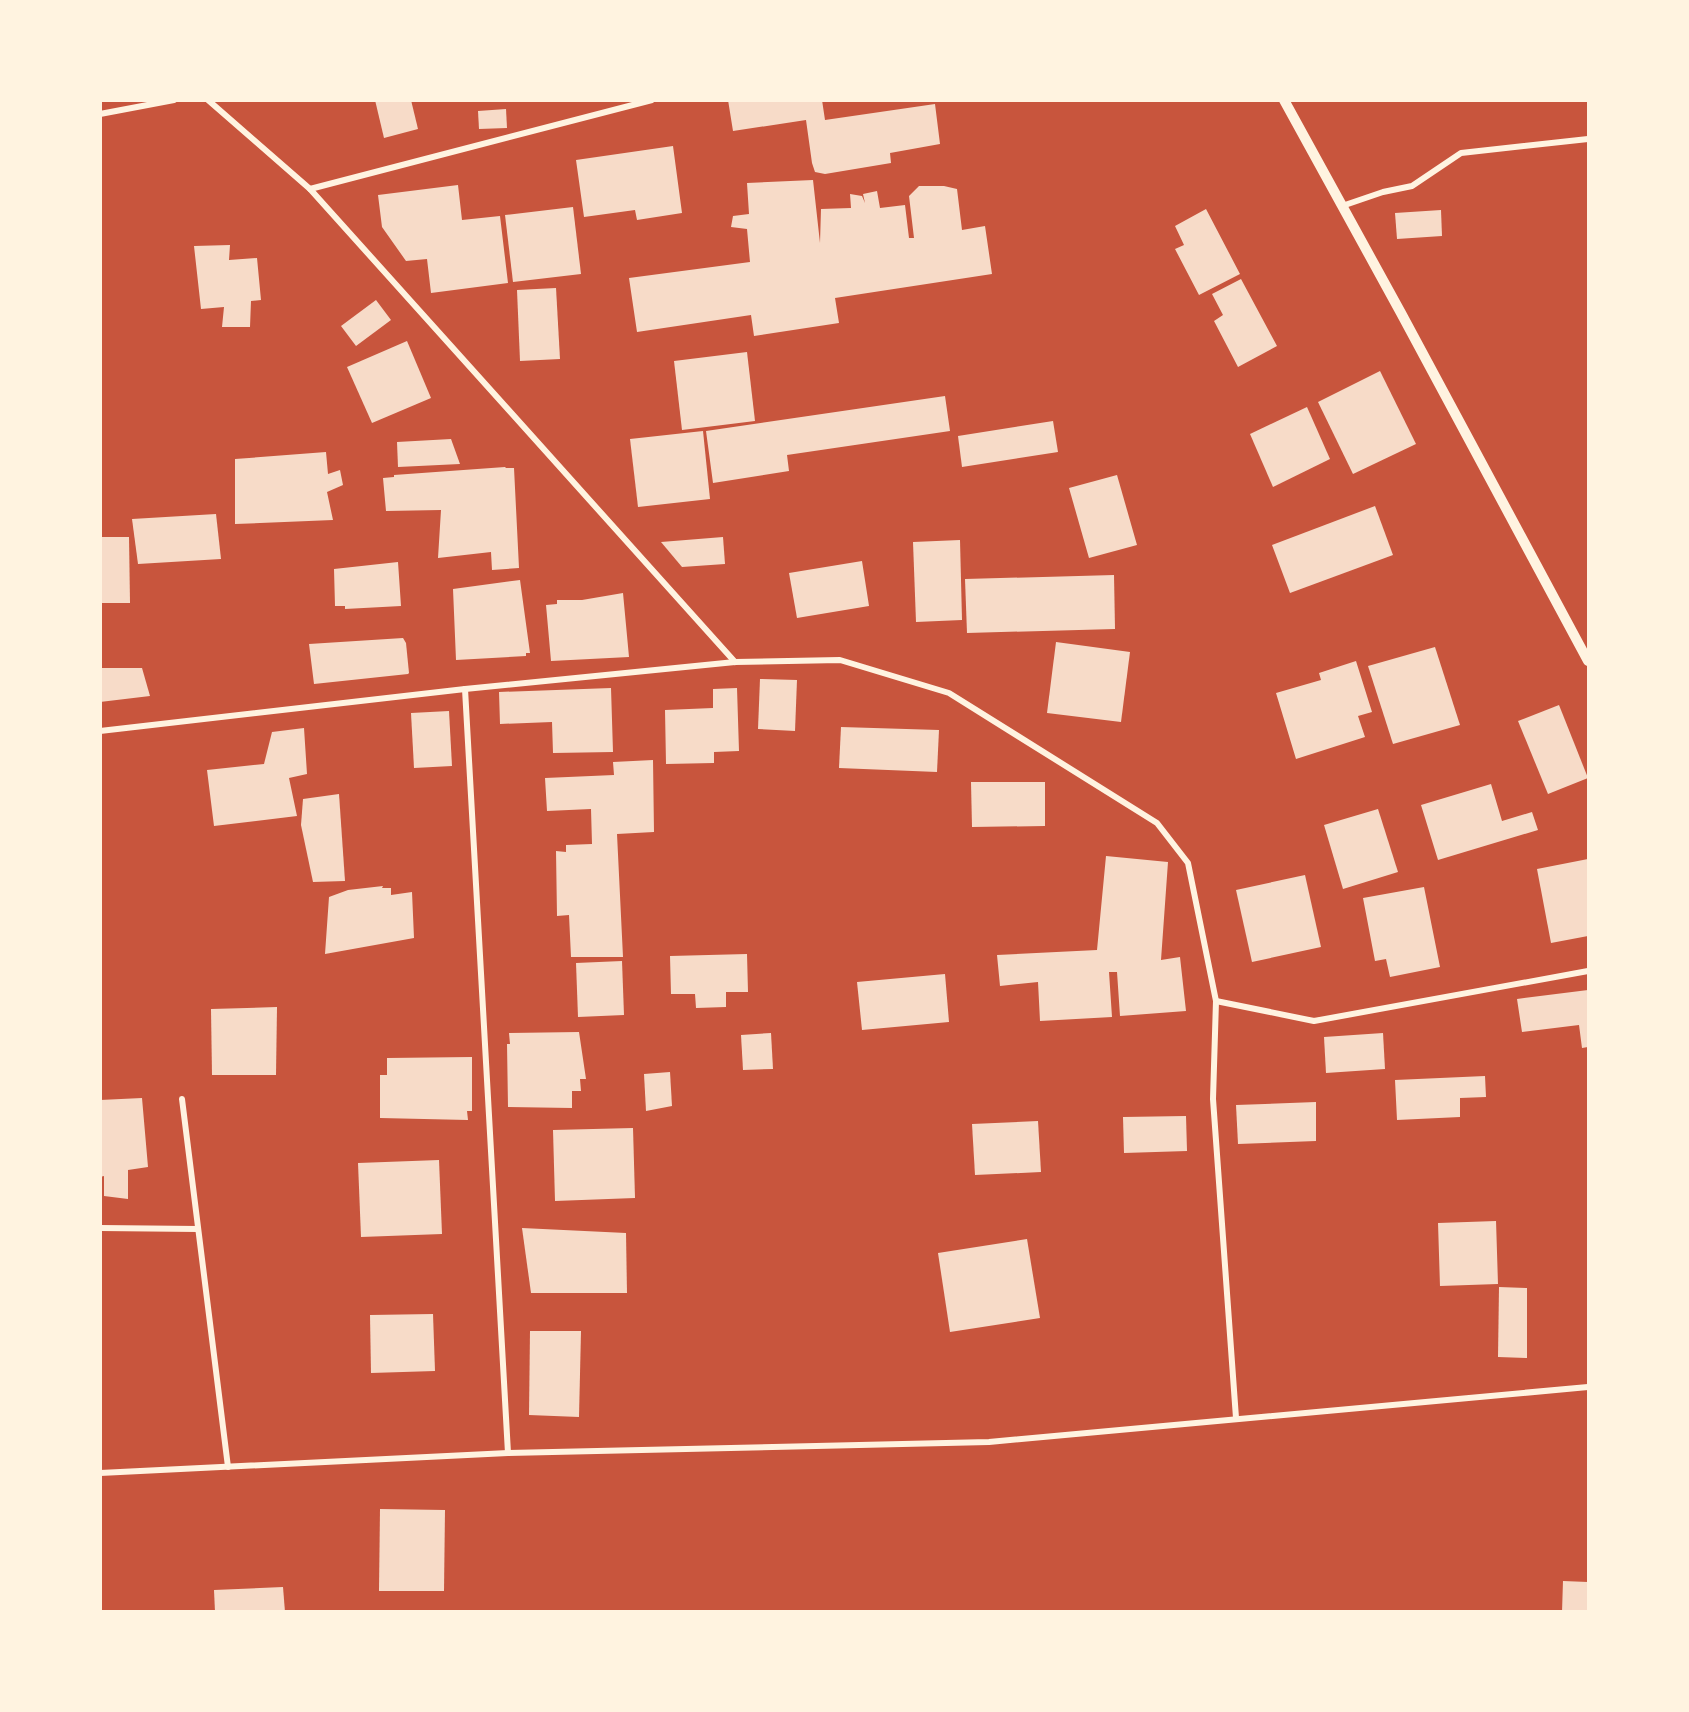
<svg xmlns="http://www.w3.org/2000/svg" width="1689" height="1712" font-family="'PT Sans Narrow',sans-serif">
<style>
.building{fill:#f7dbc8}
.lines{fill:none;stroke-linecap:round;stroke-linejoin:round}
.minor{stroke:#fff3e0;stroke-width:6}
.tertiary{stroke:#fff3e0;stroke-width:10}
</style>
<rect width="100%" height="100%" fill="#c8553d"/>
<g class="building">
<polygon points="375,100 411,100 418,129 384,138"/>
<polygon points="728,100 822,100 825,120 935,104 940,144 890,153 891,163 825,174 815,172 812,163 806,120 733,131"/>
<polygon points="506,109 507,128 479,129 478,111"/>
<polygon points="673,146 682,213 637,220 635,210 584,217 576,160"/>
<polygon points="813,180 820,243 821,209 851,208 850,194 862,196 865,203 863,194 877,191 880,208 905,205 909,238 914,238 909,196 919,186 944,186 957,189 962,230 985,226 992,274 835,298 839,323 754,336 751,315 637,332 629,278 750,262 747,229 731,227 733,216 749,214 747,183"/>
<polygon points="458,185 462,220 500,216 508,283 431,293 427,259 406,261 382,227 378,195"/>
<polygon points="573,207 581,274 513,282 505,215"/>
<polygon points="1206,209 1240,274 1199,295 1175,249 1184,245 1175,226"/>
<polygon points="1441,210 1442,236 1397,239 1395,213"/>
<polygon points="230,245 229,260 257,258 261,300 251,301 250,327 222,327 224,307 201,309 194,246"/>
<polygon points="1241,279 1277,346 1238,367 1214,321 1223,315 1212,294"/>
<polygon points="556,288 560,359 520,361 517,290"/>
<polygon points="376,300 391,320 356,346 341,326"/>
<polygon points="407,341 431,398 372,423 347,367"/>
<polygon points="747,352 755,421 682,430 674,361"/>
<polygon points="1380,371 1416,444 1353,474 1318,402"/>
<polygon points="945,396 950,431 787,455 789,471 713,483 706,431"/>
<polygon points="1307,407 1330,459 1273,487 1250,434"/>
<polygon points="1053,421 1058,452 962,467 958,436"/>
<polygon points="703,431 710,499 638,507 630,439"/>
<polygon points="451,439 460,464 398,467 397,442"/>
<polygon points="326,452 328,474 340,470 343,485 327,492 333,520 235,524 235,459"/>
<polygon points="505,467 506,468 514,468 519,568 492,570 491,552 438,558 441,510 386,511 383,478 394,477 394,475"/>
<polygon points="1117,475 1137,545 1089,558 1069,488"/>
<polygon points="1375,506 1393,555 1290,593 1272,545"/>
<polygon points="216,514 221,559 138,564 132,519"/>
<polygon points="100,537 129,537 130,603 100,603"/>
<polygon points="723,537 725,564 682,567 661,542"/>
<polygon points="960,540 962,620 916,622 913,542"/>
<polygon points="862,561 869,606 797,618 789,573"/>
<polygon points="398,562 401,606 345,609 345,606 335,606 334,569"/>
<polygon points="1114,575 1115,629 967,633 965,579"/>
<polygon points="520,580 530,653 526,653 526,656 456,660 453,589"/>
<polygon points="623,593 629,657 551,661 546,605 557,604 557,600 582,600"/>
<polygon points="403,638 406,643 409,673 408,674 314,684 309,644"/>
<polygon points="1056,642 1130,652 1121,722 1047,713"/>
<polygon points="1435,647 1460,725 1393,744 1368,666"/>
<polygon points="1356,661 1372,712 1358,716 1365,737 1296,759 1276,693 1321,680 1319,673"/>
<polygon points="100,668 142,668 150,696 100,702"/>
<polygon points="760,679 797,680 795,731 758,729"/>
<polygon points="611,688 613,752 553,753 552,722 500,724 499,692"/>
<polygon points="737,688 739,751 714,752 714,763 666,764 665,710 713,708 713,689"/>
<polygon points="1559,705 1588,778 1548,794 1518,721"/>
<polygon points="449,711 452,766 414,768 411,713"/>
<polygon points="841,727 939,730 937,772 839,768"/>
<polygon points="304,728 307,774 289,778 297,816 214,826 207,770 264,764 272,732"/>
<polygon points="653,760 654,832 617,834 623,957 571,957 569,915 557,916 556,851 566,852 566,845 592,844 591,809 547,811 545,778 614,775 613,762"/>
<polygon points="971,782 1045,782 1045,826 972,827"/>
<polygon points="1491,784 1502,821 1532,812 1538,830 1438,860 1421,805"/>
<polygon points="339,794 345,881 313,882 301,825 303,799"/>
<polygon points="1378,809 1398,872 1343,889 1324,825"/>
<polygon points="1106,856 1168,862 1161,960 1180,957 1186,1011 1120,1016 1117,972 1109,972 1112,1017 1040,1021 1038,982 1000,986 997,955 1097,950"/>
<polygon points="1588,859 1588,936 1551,943 1537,869"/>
<polygon points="1305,875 1321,947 1252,962 1236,890"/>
<polygon points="383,886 382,888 391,888 391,895 412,892 414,938 325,954 329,897 348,890"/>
<polygon points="1424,887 1440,967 1390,977 1386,959 1375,961 1363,898"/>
<polygon points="747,954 748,992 726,992 726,1007 696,1008 695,994 671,994 670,956"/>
<polygon points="622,961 624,1015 578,1017 576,963"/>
<polygon points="945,974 949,1022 862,1030 857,982"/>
<polygon points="1588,990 1588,1047 1582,1048 1579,1025 1522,1032 1517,999"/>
<polygon points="277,1007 276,1075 212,1075 211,1009"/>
<polygon points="579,1032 586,1079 580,1079 581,1091 572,1091 572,1108 508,1107 507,1044 510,1044 509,1033"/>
<polygon points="771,1033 773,1069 743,1070 741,1035"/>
<polygon points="1383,1033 1385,1069 1326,1073 1324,1037"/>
<polygon points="472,1057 472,1111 467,1111 468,1120 380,1118 380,1075 387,1075 387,1058"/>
<polygon points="670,1072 672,1106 646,1111 644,1074"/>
<polygon points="1485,1076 1486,1097 1460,1098 1460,1117 1397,1120 1395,1080"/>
<polygon points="142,1098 148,1167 128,1170 128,1199 104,1196 104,1176 100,1177 100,1100"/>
<polygon points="1316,1102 1316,1141 1238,1144 1236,1105"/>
<polygon points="1186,1116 1187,1151 1124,1153 1123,1117"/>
<polygon points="1038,1121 1041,1172 975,1175 972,1124"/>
<polygon points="633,1128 635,1198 555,1201 553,1130"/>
<polygon points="439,1160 442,1234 361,1237 358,1163"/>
<polygon points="1496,1221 1498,1284 1440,1286 1438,1223"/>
<polygon points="522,1228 626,1233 627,1293 531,1293"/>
<polygon points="1027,1239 1040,1318 950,1332 938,1253"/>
<polygon points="1499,1287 1527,1288 1527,1358 1498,1357"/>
<polygon points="433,1314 435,1371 371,1373 370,1315"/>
<polygon points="530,1331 581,1331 579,1417 529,1415"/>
<polygon points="380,1509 445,1510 444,1591 379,1591"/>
<polygon points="1563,1581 1588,1582 1588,1612 1562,1612"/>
<polygon points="283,1587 285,1612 215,1612 214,1590"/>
</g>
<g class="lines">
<g class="minor">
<polyline points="208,100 310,189 735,662"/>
<polyline points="100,114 174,100"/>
<polyline points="310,189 652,100"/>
<polyline points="1342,206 1383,192 1412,186 1461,153 1588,139"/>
<polyline points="465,689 508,1453"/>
<polyline points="100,731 465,689 735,662 840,660 949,693 1157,823 1188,863 1216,1001 1213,1099 1236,1418"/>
<polyline points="1216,1001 1314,1021 1588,971"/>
<polyline points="182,1099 228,1467"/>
<polyline points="100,1228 198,1229"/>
<polyline points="100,1473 508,1453 989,1442 1588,1387"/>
</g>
<polyline class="tertiary" points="1284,100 1401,313 1588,661"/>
</g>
<rect width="1689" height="1712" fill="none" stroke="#fff3e0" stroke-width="204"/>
</svg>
